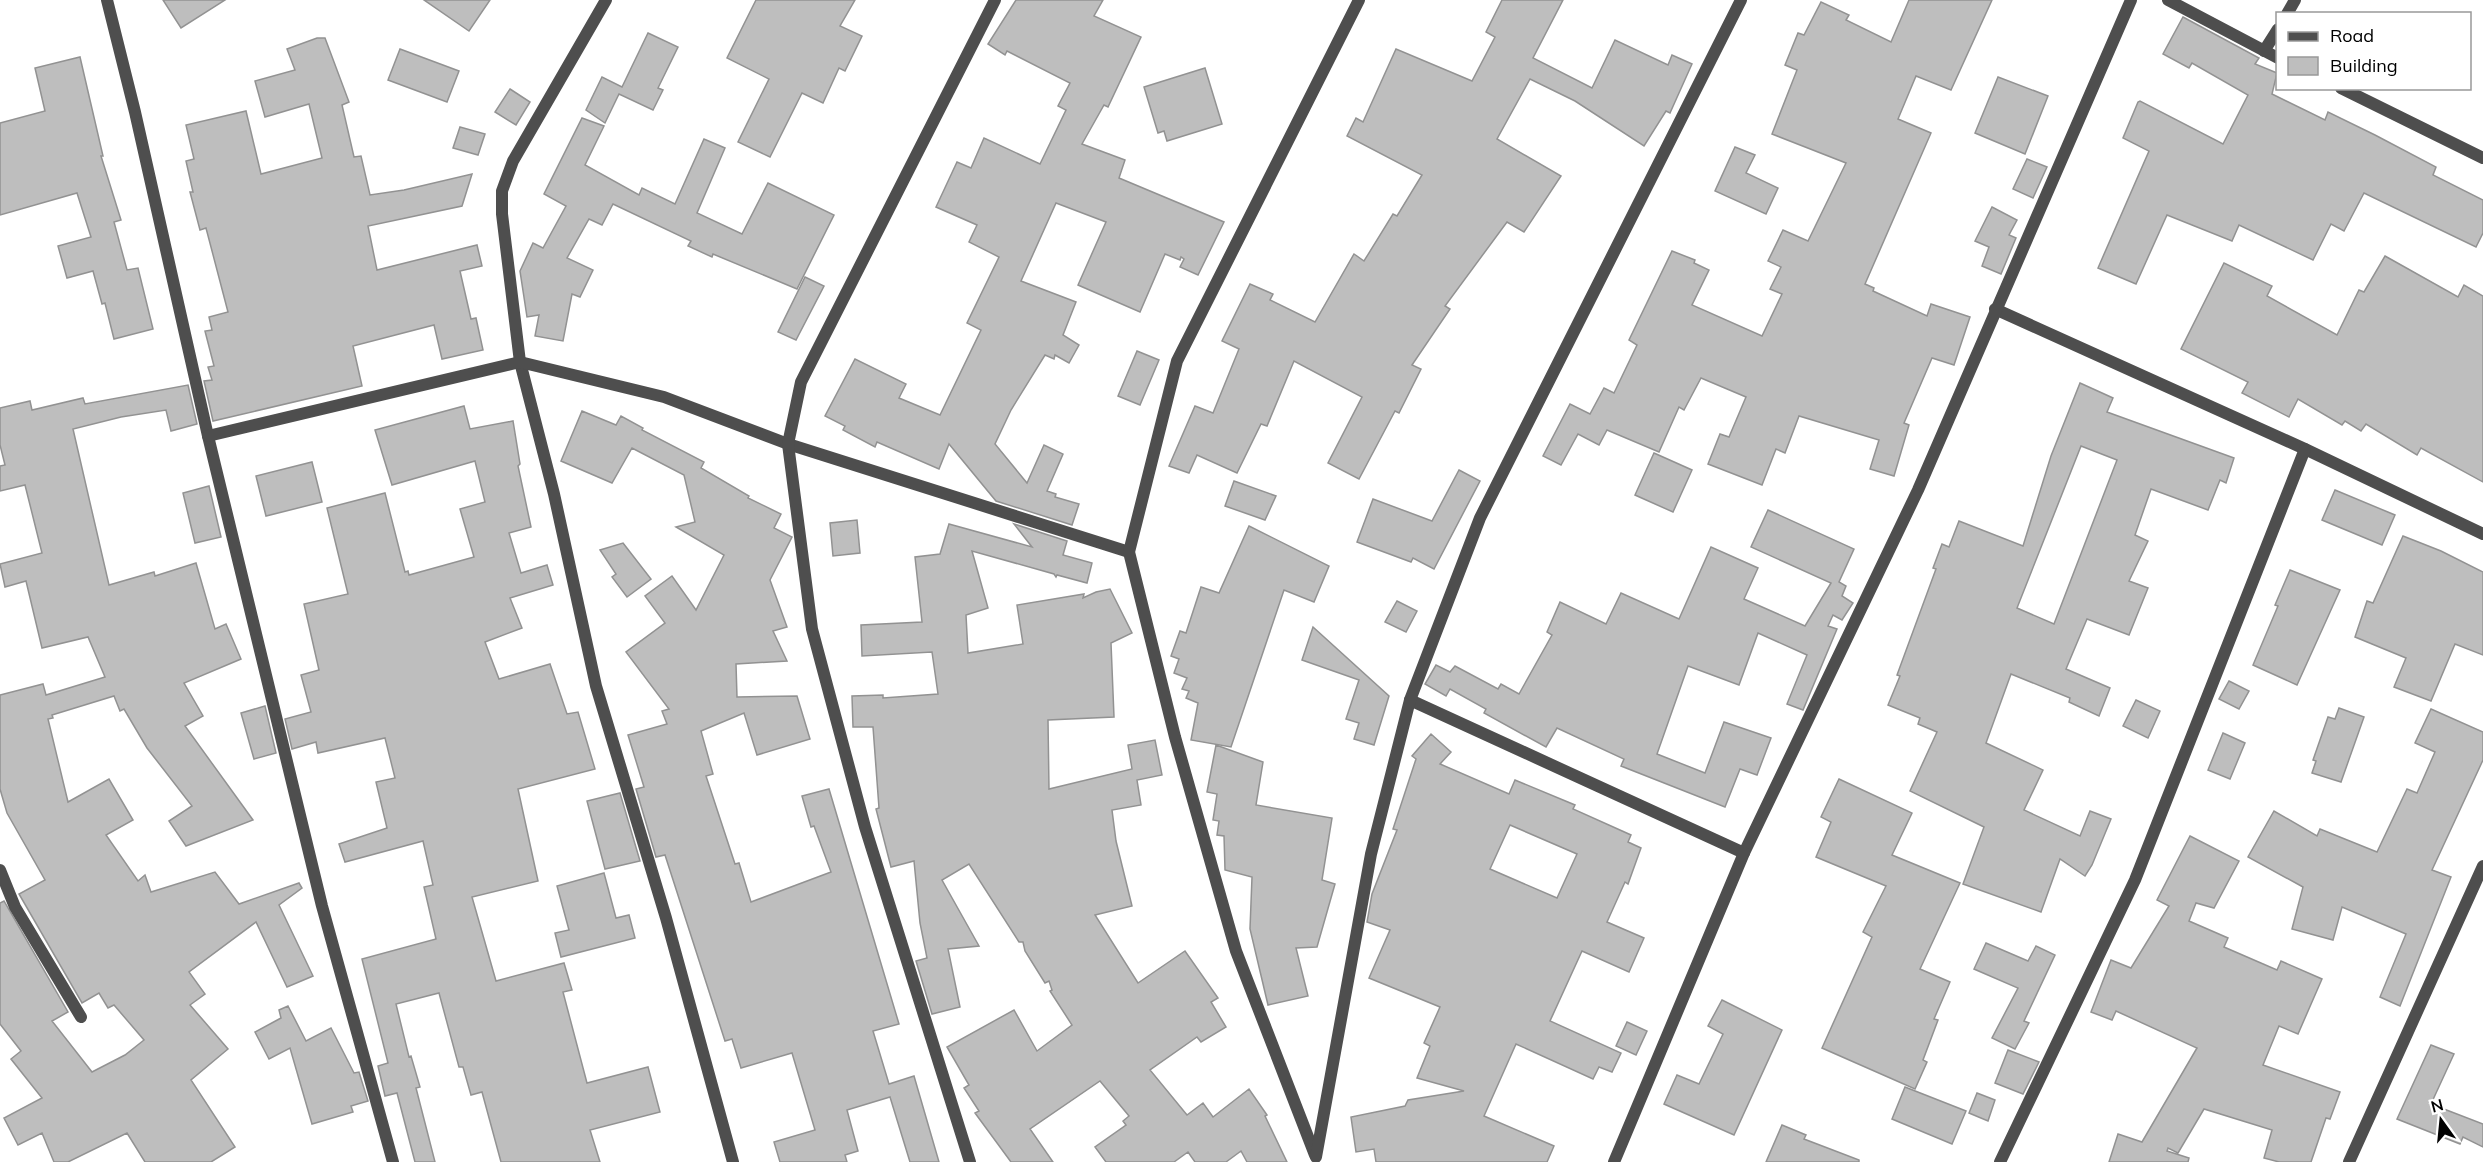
<svg xmlns="http://www.w3.org/2000/svg" width="2483" height="1162" font-family="Mulish,sans-serif">
<style>
.building{fill:#bebebe;stroke:#929292;stroke-width:1.5;fill-rule:evenodd}
.lines{fill:none;stroke-linecap:round;stroke-linejoin:round}
.street{stroke:#4e4e4e;stroke-width:12}
</style>
<rect width="100%" height="100%" fill="#fff"/>
<g class="building">
<polygon points="163,0 225,0 181,28"/>
<polygon points="424,0 490,0 469,31"/>
<polygon points="756,0 855,0 840,26 862,36 845,71 839,68 823,103 802,93 770,157 738,142 769,79 727,58"/>
<polygon points="1016,0 1103,0 1094,16 1141,37 1108,107 1104,105 1082,144 1125,160 1119,178 1224,222 1198,275 1180,267 1184,259 1181,257 1180,260 1165,254 1140,312 1078,285 1106,222 1056,203 1021,281 1076,302 1063,335 1079,345 1069,363 1055,355 1054,359 1045,355 1011,410 995,444 1027,483 1044,445 1063,454 1047,491 1056,494 1055,497 1079,504 1072,525 996,501 949,444 939,469 877,442 875,447 843,430 845,426 825,416 855,359 906,384 899,398 940,415 981,330 967,323 999,257 969,242 977,225 936,207 957,162 971,168 984,138 1040,164 1066,110 1058,106 1070,83 1007,51 1005,55 988,44"/>
<polygon points="1502,0 1563,0 1533,58 1592,88 1615,40 1668,65 1672,55 1692,64 1670,113 1666,111 1644,146 1575,101 1530,79 1497,139 1561,176 1524,232 1507,222 1445,306 1450,309 1412,365 1421,369 1399,413 1395,411 1359,479 1328,463 1362,397 1294,361 1267,426 1261,424 1237,473 1197,455 1189,473 1169,466 1195,406 1213,413 1239,349 1222,341 1250,284 1273,294 1270,300 1315,322 1354,254 1364,261 1393,214 1397,216 1422,175 1347,136 1356,118 1363,122 1396,49 1472,81 1495,37 1486,32"/>
<polygon points="1909,0 1992,0 1951,90 1916,76 1898,119 1931,133 1865,284 1874,288 1873,291 1927,316 1931,304 1970,317 1954,365 1932,358 1904,423 1909,425 1894,476 1870,469 1879,440 1799,416 1785,453 1776,449 1762,485 1708,464 1720,434 1729,437 1746,397 1701,378 1684,410 1679,407 1659,452 1607,430 1599,445 1578,434 1561,465 1543,456 1570,404 1590,414 1604,388 1614,393 1637,345 1629,340 1672,251 1695,260 1694,263 1709,270 1692,305 1762,336 1782,294 1770,289 1781,267 1768,261 1783,230 1808,241 1846,163 1772,134 1797,70 1785,65 1798,33 1804,35 1821,2 1849,15 1846,20 1891,42"/>
<polygon points="2183,17 2259,58 2255,64 2277,73 2272,94 2325,120 2328,112 2375,135 2436,167 2433,175 2483,200 2483,233 2476,247 2364,193 2344,231 2331,224 2313,260 2239,225 2232,241 2167,215 2136,284 2098,268 2149,151 2123,138 2138,102 2140,101 2223,144 2248,95 2192,63 2189,68 2163,54"/>
<polygon points="648,33 678,47 658,88 663,90 653,110 619,94 605,123 586,110 602,77 622,87"/>
<polygon points="317,38 325,38 349,102 342,105 354,157 361,156 370,195 404,190 472,174 462,206 368,226 377,270 477,245 482,266 460,271 471,319 476,318 483,350 442,359 434,325 353,346 362,386 213,421 204,381 212,380 208,367 214,366 205,331 212,330 209,317 228,312 206,228 200,230 190,192 193,192 186,161 194,159 186,125 246,111 261,174 322,158 309,104 265,117 255,81 295,70 287,49"/>
<polygon points="400,49 459,71 447,102 388,80"/>
<polygon points="80,57 103,156 101,156 121,220 114,222 127,270 138,268 153,329 114,339 105,303 102,304 93,271 67,278 58,246 91,237 77,193 0,215 0,123 45,111 35,68"/>
<polygon points="1205,68 1222,124 1167,141 1164,131 1158,133 1144,87"/>
<polygon points="1998,77 2048,96 2025,154 1975,133"/>
<polygon points="510,89 530,102 516,125 495,112"/>
<polygon points="582,118 604,126 585,165 639,195 642,188 675,204 704,139 725,148 697,213 742,234 768,183 834,215 797,289 713,254 712,257 688,246 691,241 613,204 602,225 589,219 567,258 593,270 580,297 572,294 563,341 535,336 539,315 527,317 520,271 533,243 543,248 566,206 544,194"/>
<polygon points="460,127 485,134 478,155 453,148"/>
<polygon points="1735,147 1755,155 1746,173 1778,188 1766,214 1715,191"/>
<polygon points="2027,159 2047,167 2033,198 2013,189"/>
<polygon points="1992,207 2017,220 2009,235 2016,238 2001,274 1982,266 1989,247 1975,241"/>
<polygon points="2385,256 2458,297 2464,285 2483,296 2483,482 2421,448 2417,455 2366,424 2361,431 2345,421 2342,425 2298,399 2289,417 2242,393 2248,382 2181,349 2224,263 2272,286 2267,296 2337,335 2359,290 2364,292"/>
<polygon points="805,277 824,286 796,340 778,332"/>
<polygon points="1137,351 1159,360 1140,405 1118,396"/>
<path d="M2080 383 2113 398 2107 412 2234 458 2226 483 2220 480 2208 510 2151 489 2135 535 2148 541 2129 581 2148 588 2129 635 2087 619 2066 669 2110 688 2099 716 2069 702 2070 698 2011 674 1986 743 2043 770 2024 810 2080 836 2090 811 2111 819 2092 865 2085 876 2060 859 2041 912 1963 884 1984 827 1910 791 1937 732 1918 724 1920 718 1888 705 1900 676 1897 675 1936 569 1933 568 1942 544 1949 547 1959 521 2023 546 2051 456ZM2081 446 2117 460 2054 624 2017 608Z"/>
<polygon points="188,385 197,424 171,431 166,410 121,417 73,429 109,585 154,572 155,576 196,563 215,629 226,624 241,659 184,683 203,716 185,726 253,820 186,846 169,821 192,806 147,748 124,709 120,711 114,696 52,715 53,718 48,719 68,802 109,779 133,820 106,835 138,881 145,875 151,892 215,872 239,904 299,883 302,888 279,905 313,976 287,987 256,922 189,972 205,994 190,1005 228,1049 191,1080 235,1147 211,1162 145,1162 127,1133 68,1162 54,1162 42,1133 18,1145 4,1118 42,1098 11,1059 21,1051 0,1024 0,903 4,901 68,1012 52,1021 92,1072 125,1055 144,1040 114,1005 108,1008 99,993 82,1003 19,894 45,880 7,813 0,789 0,695 43,684 46,695 105,677 88,637 42,648 26,581 5,587 0,564 42,553 25,485 0,491 0,466 5,465 0,445 0,408 30,401 32,410 83,398 85,404"/>
<polygon points="464,406 470,429 513,421 520,464 518,466 531,527 509,533 521,573 547,565 553,585 510,598 522,628 485,642 499,679 550,664 567,714 578,712 595,769 518,789 538,881 472,897 496,981 564,963 572,990 563,992 587,1083 648,1067 660,1112 590,1130 600,1162 501,1162 482,1092 471,1095 463,1067 459,1067 439,993 396,1004 409,1057 411,1056 420,1087 416,1088 435,1162 415,1162 397,1093 385,1096 378,1066 388,1063 362,959 436,939 424,887 433,885 423,841 345,862 339,844 387,828 376,782 395,778 385,738 318,753 316,742 292,749 285,719 311,712 301,675 319,670 304,604 348,594 327,508 385,493 405,572 408,571 409,575 474,557 460,509 485,502 475,461 392,485 375,430"/>
<polygon points="582,411 616,425 621,416 643,428 642,430 704,462 701,468 749,496 748,498 781,514 774,528 792,537 770,580 787,627 773,631 787,661 736,664 737,697 797,696 810,739 757,755 744,713 701,731 713,774 706,776 735,864 739,863 751,902 831,872 814,826 811,827 802,796 829,789 899,1024 873,1031 889,1084 914,1076 939,1162 910,1162 890,1097 847,1110 858,1151 845,1155 847,1162 780,1162 774,1142 815,1130 792,1053 741,1068 732,1039 725,1041 665,855 656,857 636,789 644,787 628,735 667,724 662,711 669,709 626,652 665,623 645,596 672,576 696,610 724,555 676,527 695,522 684,475 632,448 612,483 561,461"/>
<polygon points="1654,453 1692,470 1673,512 1635,495"/>
<polygon points="312,462 322,502 266,516 256,476"/>
<polygon points="1459,470 1480,481 1434,569 1413,558 1411,562 1357,542 1373,499 1432,521"/>
<polygon points="1234,481 1276,496 1265,520 1225,506"/>
<polygon points="209,486 221,537 195,543 183,493"/>
<polygon points="2335,490 2395,515 2382,545 2322,520"/>
<polygon points="1768,510 1854,549 1839,582 1846,586 1842,596 1853,603 1842,620 1833,615 1828,626 1837,629 1803,710 1787,704 1807,655 1758,633 1739,685 1688,666 1657,754 1705,773 1724,722 1771,738 1757,775 1740,769 1725,807 1621,766 1624,759 1557,728 1546,747 1484,713 1486,709 1450,689 1446,696 1425,684 1436,665 1450,672 1455,666 1498,689 1501,684 1519,694 1552,635 1547,632 1560,602 1606,624 1621,593 1679,619 1711,547 1758,568 1744,599 1805,626 1831,583 1751,547"/>
<polygon points="857,520 860,553 833,556 830,523"/>
<polygon points="949,524 1032,547 1014,524 1067,541 1063,555 1092,563 1087,583 1057,575 1056,577 1054,574 972,551 988,608 966,615 968,653 1023,644 1017,605 1084,594 1083,598 1096,592 1110,589 1132,633 1111,643 1114,717 1048,720 1049,789 1132,769 1128,745 1155,740 1162,775 1137,780 1141,805 1112,810 1116,841 1132,906 1095,915 1138,983 1185,951 1218,998 1211,1002 1226,1027 1201,1042 1197,1037 1150,1070 1187,1115 1203,1103 1213,1117 1249,1089 1267,1115 1265,1116 1287,1162 1247,1162 1241,1151 1226,1162 1195,1162 1188,1152 1174,1162 1106,1162 1095,1147 1126,1125 1123,1121 1129,1116 1100,1081 1030,1129 1053,1162 1011,1162 975,1113 979,1111 964,1088 969,1085 947,1047 1014,1010 1037,1051 1072,1025 1050,991 1052,990 1049,981 1045,983 1025,951 1023,942 1019,942 969,864 942,880 979,946 948,949 960,1007 932,1014 916,961 927,958 920,923 914,861 891,867 876,809 879,808 873,727 853,727 852,696 883,695 883,698 938,694 932,652 862,656 861,625 922,622 915,557 940,554"/>
<polygon points="1249,526 1329,566 1314,602 1284,590 1231,747 1191,740 1198,703 1186,698 1189,691 1182,689 1187,678 1174,673 1179,659 1171,656 1180,631 1186,633 1201,587 1219,593"/>
<polygon points="2403,536 2441,551 2483,572 2483,655 2455,644 2431,701 2394,687 2406,658 2355,637 2367,601 2373,603"/>
<polygon points="623,543 651,579 627,597 612,577 616,574 600,550"/>
<polygon points="2290,570 2340,590 2297,685 2253,665 2278,606 2275,605"/>
<polygon points="1397,601 1417,611 1406,632 1385,622"/>
<polygon points="1313,627 1389,696 1374,745 1354,739 1359,723 1346,719 1359,680 1302,660"/>
<polygon points="2229,681 2249,691 2239,709 2219,699"/>
<polygon points="2136,700 2160,711 2148,738 2123,726"/>
<polygon points="265,706 276,753 254,759 241,713"/>
<polygon points="2339,708 2364,717 2341,782 2312,773 2316,761 2313,760 2328,717 2335,719"/>
<polygon points="2431,709 2483,732 2483,760 2432,870 2451,877 2400,1006 2380,997 2406,934 2342,907 2333,940 2292,929 2303,887 2248,857 2274,811 2317,836 2320,829 2377,852 2407,789 2417,793 2435,752 2415,743"/>
<polygon points="2223,733 2245,743 2230,779 2208,770"/>
<path d="M1431 734 1451 752 1440 764 1509 794 1515 780 1575 805 1573 809 1631 835 1628 842 1641 848 1628 884 1625 882 1607 922 1644 938 1629 972 1582 951 1550 1021 1621 1053 1612 1072 1599 1067 1593 1079 1516 1044 1484 1116 1554 1146 1547 1162H1376L1374 1149 1356 1152 1351 1117 1405 1106 1408 1100 1464 1091 1417 1078 1430 1046 1424 1043 1440 1007 1369 978 1390 930 1367 922 1372 894 1397 830 1393 829 1416 759 1412 756ZM1510 825 1577 854 1557 898 1490 869Z"/>
<polygon points="1216,745 1263,762 1256,805 1332,818 1322,880 1335,884 1317,947 1296,948 1308,996 1268,1005 1250,929 1252,877 1225,870 1224,836 1217,835 1219,821 1213,820 1217,794 1207,792"/>
<polygon points="1839,779 1912,813 1892,855 1960,883 1920,969 1950,982 1934,1019 1938,1020 1923,1060 1927,1062 1915,1089 1822,1048 1872,937 1863,932 1886,886 1816,857 1831,822 1821,817"/>
<polygon points="620,793 640,861 605,869 587,801"/>
<polygon points="2190,836 2239,861 2214,908 2196,903 2189,921 2228,938 2224,947 2277,970 2281,961 2322,979 2298,1034 2279,1026 2263,1065 2340,1092 2330,1119 2326,1118 2311,1162 2279,1162 2264,1158 2272,1130 2204,1109 2178,1153 2168,1148 2167,1151 2189,1158 2188,1162 2109,1162 2118,1134 2142,1142 2197,1048 2116,1011 2112,1020 2091,1012 2111,960 2131,968 2169,906 2157,900"/>
<polygon points="604,873 616,918 629,915 635,938 561,957 555,933 569,930 557,886"/>
<polygon points="1986,943 2028,961 2036,946 2055,955 2024,1021 2029,1023 2015,1049 1992,1038 2018,988 1974,969"/>
<polygon points="1722,1000 1782,1030 1734,1135 1664,1104 1677,1075 1699,1084 1723,1034 1708,1026"/>
<polygon points="288,1006 306,1041 331,1028 354,1073 359,1072 368,1101 351,1106 353,1112 312,1124 290,1048 269,1059 255,1032 281,1018 279,1010"/>
<polygon points="1627,1022 1647,1031 1636,1055 1616,1046"/>
<polygon points="2431,1045 2454,1054 2431,1104 2483,1124 2483,1147 2463,1137 2460,1144 2397,1119"/>
<polygon points="2008,1050 2039,1062 2023,1094 1995,1083"/>
<polygon points="1905,1087 1966,1111 1952,1144 1892,1119"/>
<polygon points="1977,1093 1995,1100 1988,1121 1969,1113"/>
<polygon points="1782,1125 1806,1135 1804,1139 1859,1160 1859,1162 1766,1162"/>
</g>
<g class="lines">
<g class="street">
<polyline points="107,0 135,112 208,436 322,906 393,1162"/>
<polyline points="606,0 513,161 502,191 502,214 520,362 554,494 596,686 666,918 733,1162"/>
<polyline points="2168,0 2278,58"/>
<polyline points="2287,14 2295,0"/>
<polyline points="2264,51 2278,29"/>
<polyline points="2341,88 2483,158"/>
<polyline points="1995,309 2305,449 2483,534"/>
<polyline points="208,436 520,362 664,397 788,444 1129,552"/>
<polyline points="1410,700 1744,853 1918,490 2131,0"/>
<polyline points="0,870 15,907 81,1017"/>
<polyline points="1315,1155 1236,951 1175,737 1129,552 1177,361 1359,0"/>
<polyline points="1316,1157 1371,854 1410,700 1480,518 1741,0"/>
<polyline points="970,1162 865,827 812,629 788,444 801,382 995,0"/>
<polyline points="1614,1162 1744,853"/>
<polyline points="2000,1162 2135,880 2305,449"/>
<polyline points="2349,1162 2483,866"/>
</g>
</g>
<rect x="2276" y="12" width="195" height="78" fill="#ffffff" stroke="#999999" stroke-width="1.5"/>
<rect x="2288" y="32" width="30" height="9" fill="#4e4e4e" stroke="#999999" stroke-width="1.5"/>
<text x="2330" y="42" font-size="18" fill="#000000">Road</text>
<rect x="2288" y="57" width="30" height="18" fill="#bebebe" stroke="#999999" stroke-width="1.5"/>
<text x="2330" y="72" font-size="18" fill="#000000">Building</text>
<g transform="translate(2441 1120) rotate(345)" stroke="#ffffff" stroke-width="4.5" paint-order="stroke">
<path d="M0-4.5L10 22L0 15L-10 22Z" fill="#000000"/>
<text y="-9" font-size="16" font-weight="bold" text-anchor="middle" fill="#000000">N</text>
</g>
</svg>
